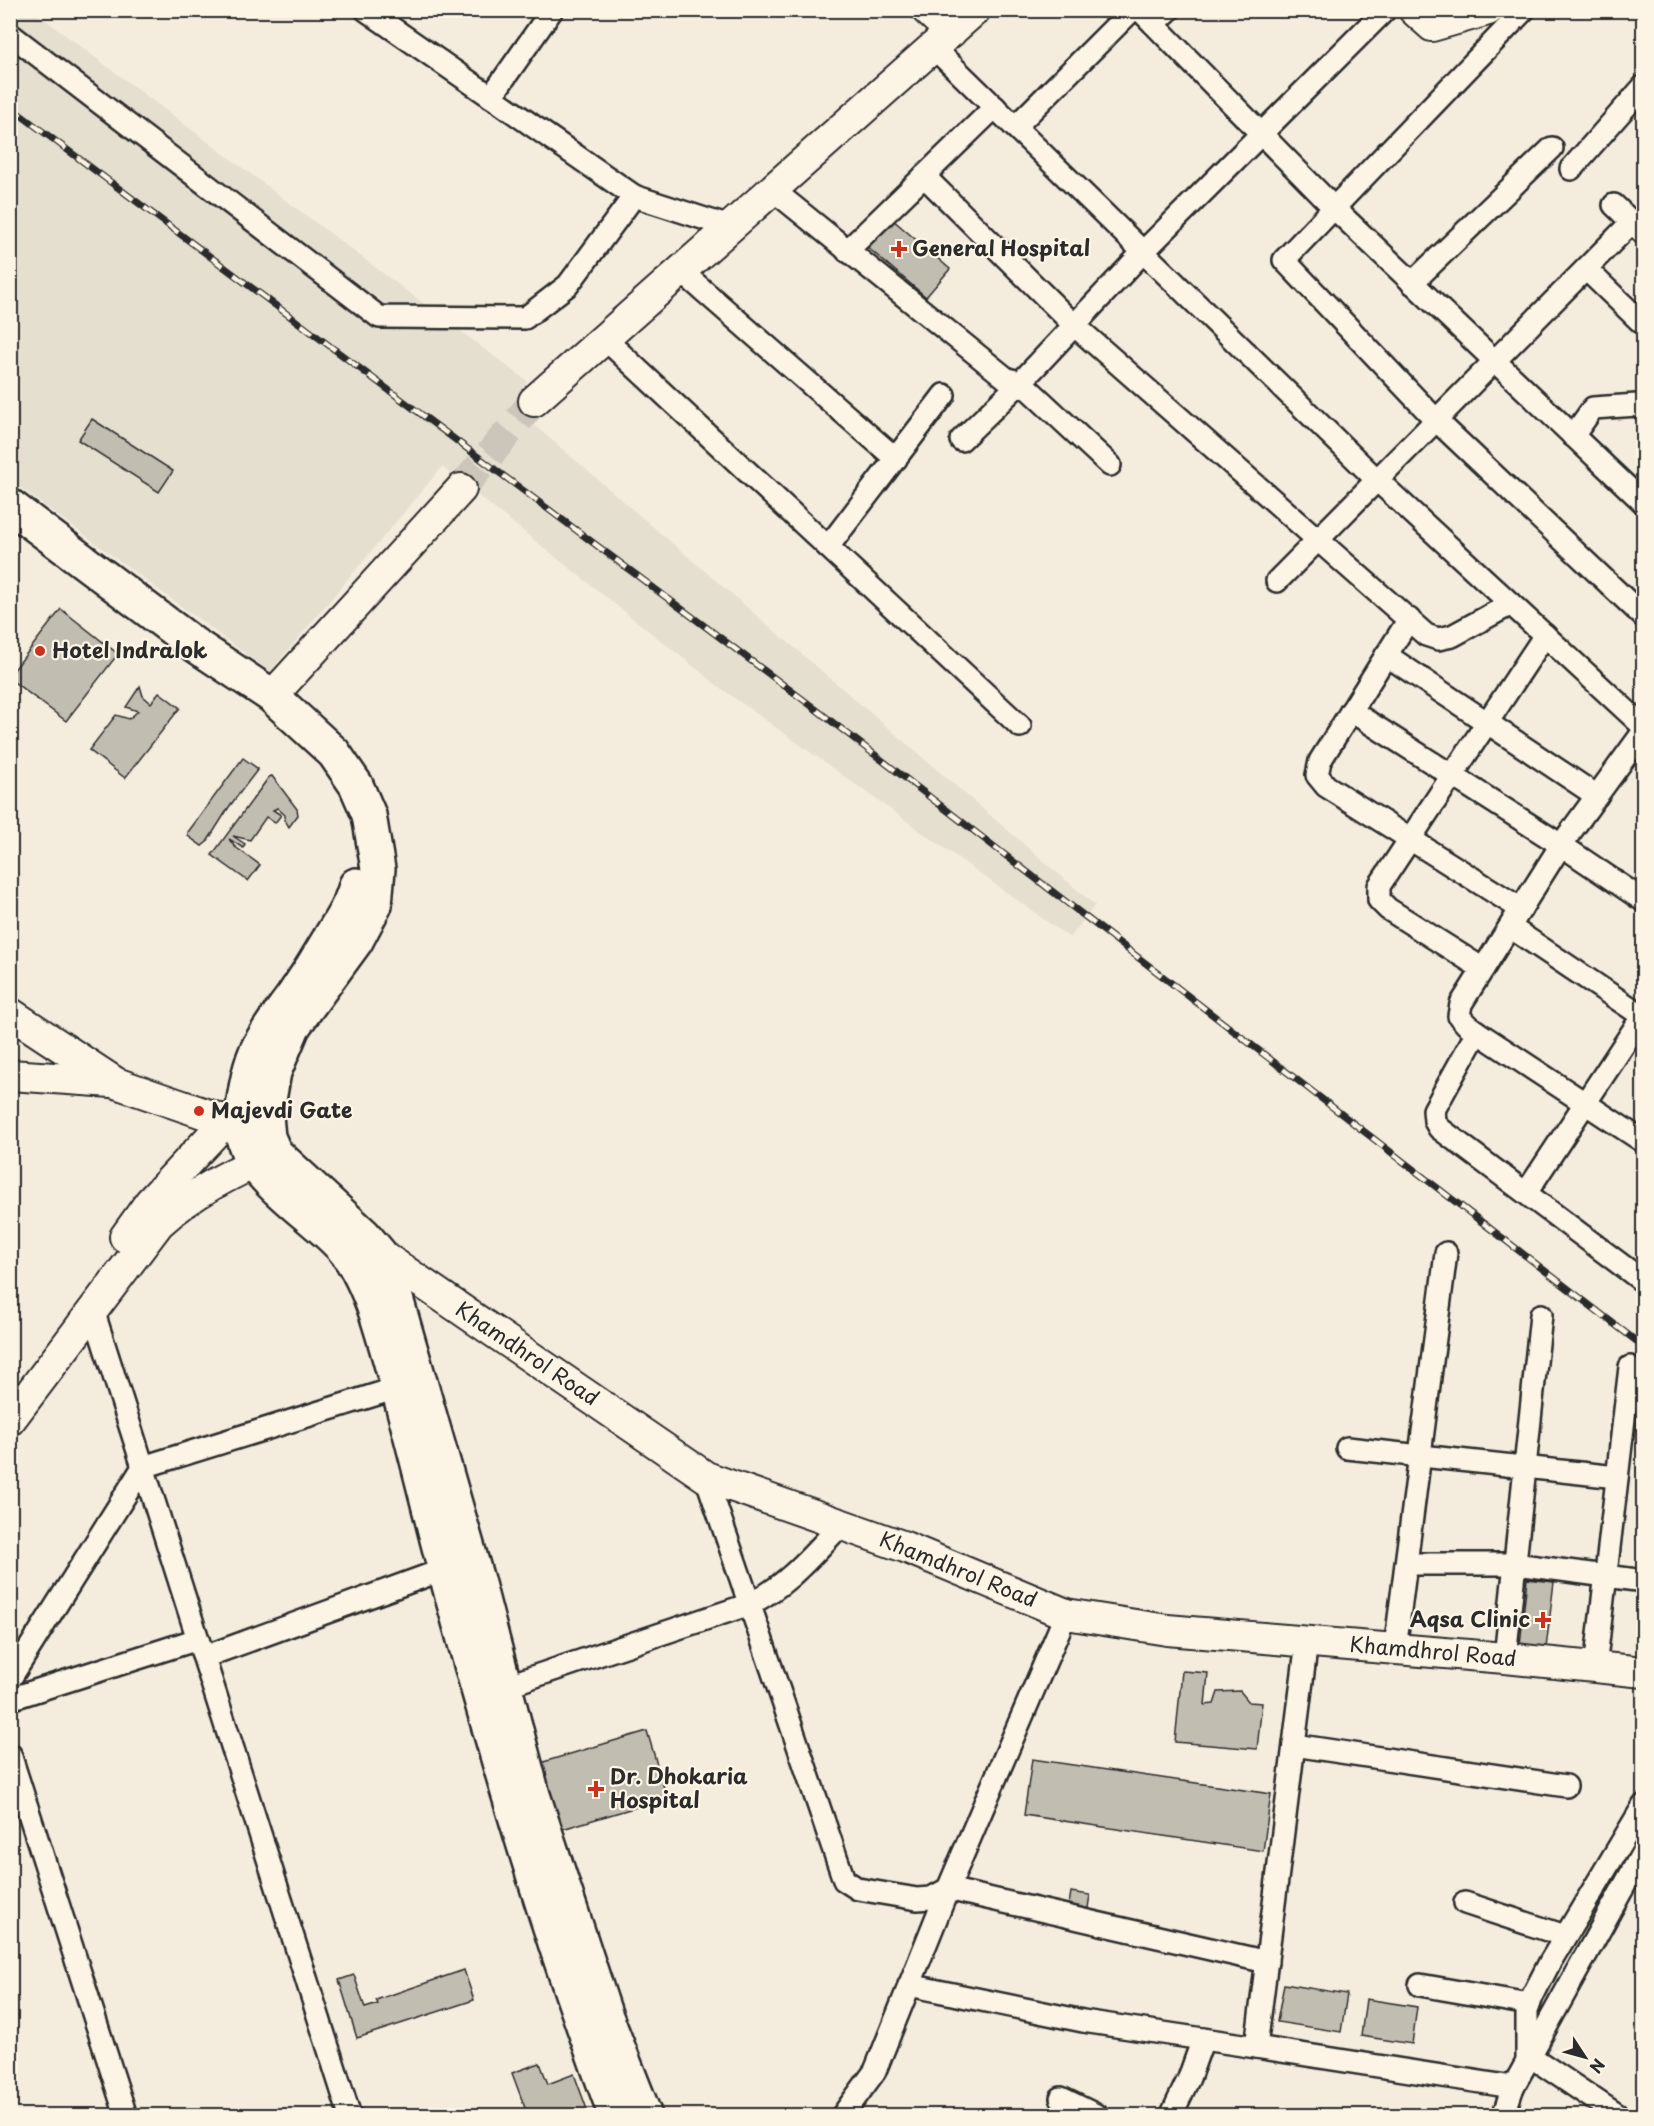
<svg xmlns="http://www.w3.org/2000/svg" width="1654" height="2126" font-family="'Playpen Sans',sans-serif">
<style>
.built{fill:#e5dfd0}
.building{fill:#c2bdb1;stroke:#2b2b2b;stroke-width:1.5}
.lines{fill:none;stroke-linecap:round;stroke-linejoin:round}
.secondary-tunnel{stroke:#ccc6ba;stroke-width:30;stroke-dasharray:30 15;stroke-linecap:butt}
.street-casing{stroke:#2b2b2b;stroke-width:26}
.secondary-casing{stroke:#2b2b2b;stroke-width:34}
.primary-casing{stroke:#2b2b2b;stroke-width:38}
.street{stroke:#fcf5e5;stroke-width:21}
.secondary{stroke:#fcf5e5;stroke-width:30}
.primary{stroke:#fcf5e5;stroke-width:33}
.rail-casing{stroke:#2b2b2b;stroke-width:7}
.rail{stroke:#fcf5e5;stroke-width:4.5;stroke-dasharray:14;stroke-linecap:butt}
.poi-dot{fill:#c8321e;stroke:#fcf5e5;stroke-width:2}
.labels{text-anchor:middle;stroke-width:4.5;stroke-linejoin:round;paint-order:stroke}
.poi-label{font-size:21px;font-weight:bold;fill:#2b2b2b;stroke:#fcf5e5;text-anchor:start}
.street-label{font-size:21px;fill:#2b2b2b;stroke:#fcf5e5}
</style>
<rect width="100%" height="100%" fill="#f4edde"/>
<filter id="ink" filterUnits="userSpaceOnUse"><feTurbulence type="fractalNoise" baseFrequency=".0167" numOctaves="2"/><feDisplacementMap in="SourceGraphic" scale="12" xChannelSelector="R" yChannelSelector="G"/><feConvolveMatrix kernelMatrix="1 2 1 2 8 2 1 2 1" color-interpolation-filters="sRGB"/></filter>
<g filter="url(#ink)">
<polygon class="built" points="32,10 527,381 512,406 1095,905 1070,938 722,689 442,467 270,672 11,481 10,11"/>
<g class="building">
<polygon points="892,219 950,269 926,297 867,247"/>
<polygon points="92,419 173,471 159,492 78,440"/>
<polygon points="61,609 118,654 66,721 10,679 10,675"/>
<polygon points="140,686 143,696 151,703 159,692 180,708 125,778 89,750 116,715 129,719 138,711 126,707"/>
<polygon points="243,758 258,769 229,807 207,842 202,846 188,836 188,832"/>
<polygon points="272,776 297,809 298,815 289,827 285,820 285,815 277,808 273,810 281,815 275,823 266,817 250,840 233,836 245,844 243,848 229,839 234,846 260,865 248,881 212,855 269,777"/>
<polygon points="1527,1579 1554,1582 1546,1648 1520,1645"/>
<polygon points="1182,1671 1208,1673 1205,1705 1214,1704 1218,1692 1240,1691 1249,1702 1262,1703 1257,1749 1175,1742"/>
<polygon points="647,1731 667,1798 559,1830 540,1763"/>
<polygon points="1032,1759 1271,1794 1263,1851 1024,1815"/>
<polygon points="1071,1892 1090,1895 1087,1914 1068,1911"/>
<polygon points="464,1970 474,2000 357,2038 339,1980 354,1975 365,2008 378,2004 376,2000"/>
<polygon points="1284,1984 1347,1994 1341,2032 1277,2022"/>
<polygon points="1366,1999 1417,2007 1412,2044 1361,2036"/>
<polygon points="540,2063 548,2084 574,2074 588,2112 579,2116 528,2116 512,2073"/>
</g>
<g class="lines">
<polyline class="secondary-tunnel" points="461,489 534,401"/>
<g class="street-casing">
<g id="street">
<polyline points="366,10 634,196"/>
<polyline points="1140,10 1334,208 1644,503"/>
<polyline points="1524,10 1284,260 1436,420 1644,617"/>
<polyline points="1154,24 1169,10"/>
<polyline points="10,34 379,317 525,318 568,285 634,196 730,227"/>
<polyline points="934,48 1377,480 1644,727"/>
<polyline points="491,97 552,10"/>
<polyline points="1015,127 1132,10"/>
<polyline points="1571,169 1644,86"/>
<polyline points="924,176 1074,325 1426,635 1438,639 1452,636 1511,604"/>
<polyline points="773,190 1007,379 1021,382 1110,465"/>
<polyline points="1614,205 1644,234"/>
<polyline points="847,251 995,107"/>
<polyline points="1586,269 1644,325"/>
<polyline points="681,271 896,459"/>
<polyline points="1412,283 1552,148"/>
<polyline points="604,338 1020,726"/>
<polyline points="1573,436 1593,408 1637,405 1644,410"/>
<polyline points="961,440 1021,382 1143,252 1385,10"/>
<polyline points="828,547 944,395"/>
<polyline points="1277,581 1632,222"/>
<polyline points="1409,619 1320,761 1317,775 1326,786 1521,909"/>
<polyline points="1386,655 1597,796"/>
<polyline points="1351,711 1561,845 1644,901"/>
<polyline points="1644,731 1561,845 1461,1004 1459,1016 1466,1024 1477,1032 1644,1142"/>
<polyline points="1510,927 1644,1017"/>
<polyline points="1483,969 1388,909 1379,900 1379,886 1545,635"/>
<polyline points="1477,1032 1434,1110 1435,1121 1439,1128 1644,1282"/>
<polyline points="1526,1193 1644,1014"/>
<polyline points="93,1310 350,2116"/>
<polyline points="1347,1448 1617,1477"/>
<polyline points="706,1477 844,1880 858,1889 917,1899 931,1898 948,1889 1267,1962"/>
<polyline points="1406,1564 1515,1564 1644,1581"/>
<polyline points="1307,1641 1256,2047 1513,2087"/>
<polyline points="1395,1649 1446,1253"/>
<polyline points="204,1657 445,1569"/>
<polyline points="1505,1658 1541,1315"/>
<polyline points="1595,1668 1630,1367"/>
<polyline points="10,1679 143,1467 397,1388"/>
<path d="M494 1690 750 1604C789 1584 811 1556 841 1525"/>
<polyline points="10,1699 198,1639"/>
<polyline points="1294,1745 1566,1786"/>
<polyline points="10,1754 126,2116"/>
<polyline points="1465,1903 1565,1936"/>
<polyline points="909,1985 1083,2021 1256,2047"/>
<polyline points="1420,1985 1529,2004"/>
<polyline points="1530,2056 1619,2116"/>
<polyline points="1527,2058 1527,2011 1532,1997 1550,1962 1644,1805"/>
<polyline points="1061,2098 1098,2116"/>
<polyline points="842,2116 875,2071 948,1889 1066,1614"/>
<polyline points="1171,2116 1189,2078 1203,2039"/>
<polyline points="1503,2116 1513,2087 1644,1850"/>
</g>
</g>
<g class="secondary-casing">
<g id="secondary">
<polyline points="927,10 951,32"/>
<polyline points="1414,10 1432,26 1488,10"/>
<polyline points="534,401 975,10"/>
<polyline points="272,696 461,489"/>
<polyline points="10,1013 116,1083 226,1121 243,1128"/>
<polyline points="10,1075 112,1082"/>
<polyline points="125,1237 150,1202 226,1121"/>
<polyline points="370,1253 380,1254 706,1477 905,1547 1066,1614 1167,1630 1505,1658 1644,1672"/>
<path d="M10 1420 159 1223C196 1190 231 1174 275 1153"/>
</g>
</g>
<g class="primary-casing">
<g id="primary">
<polyline points="10,506 192,643 272,696 334,753 356,785 369,815 378,869 375,905 356,941 293,1027 274,1072 266,1116 268,1137 275,1153 364,1235 380,1254 391,1281 477,1580 533,1795 605,2014 645,2116"/>
<path d="M356 885C351 905 340 921 329 939 318 958 306 977 293 996 280 1014 265 1032 256 1052 248 1070 242 1105 242 1125 241 1178 317 1215 346 1252 359 1269 369 1293 376 1313 406 1407 427 1505 453 1600 501 1774 552 1947 616 2116"/>
</g>
</g>
<use href="#street" class="street"/>
<use href="#secondary" class="secondary"/>
<use href="#primary" class="primary"/>
<g class="rail-casing">
<polyline id="rail" points="10,107 809,704 1644,1347"/>
</g>
<use href="#rail" class="rail"/>
</g>
</g>
<g class="poi-dot">
<path d="M896 240h6v6h6v6h-6v6h-6v-6h-6v-6h6z"/>
<circle cx="40" cy="651" r="6"/>
<circle cx="199" cy="1111" r="6"/>
<path d="M1540 1611h6v6h6v6h-6v6h-6v-6h-6v-6h6z"/>
<path d="M593 1780h6v6h6v6h-6v6h-6v-6h-6v-6h6z"/>
</g>
<g class="labels">
<g class="poi-label">
<text x="912" y="256">General Hospital</text>
<text x="52" y="658">Hotel Indralok</text>
<text x="211" y="1118">Majevdi Gate</text>
<text x="1530" y="1627" text-anchor="end">Aqsa Clinic</text>
<text x="610" y="1784">Dr. Dhokaria<tspan x="610" dy="24">Hospital</tspan></text>
</g>
<g class="street-label">
<text transform="translate(527 1354) rotate(34)" y="7">Khamdhrol Road</text>
<text transform="translate(958 1570) rotate(22)" y="7">Khamdhrol Road</text>
<text transform="translate(1433 1652) rotate(5)" y="7">Khamdhrol Road</text>
</g>
</g>
<rect width="1654" height="2126" fill="none" stroke="#fcf5e5" stroke-width="36"/>
<rect x="18" y="18" width="1618" height="2090" fill="none" stroke="#2b2b2b" stroke-width="2" filter="url(#ink)"/>
<g transform="translate(1585 2057) rotate(126)" stroke="#fcf5e5" stroke-width="4.5" paint-order="stroke">
<path d="M0-4.5L10 22L0 15L-10 22Z" fill="#2b2b2b"/>
<text y="-9" font-size="16" font-weight="bold" text-anchor="middle" fill="#2b2b2b">N</text>
</g>
</svg>
